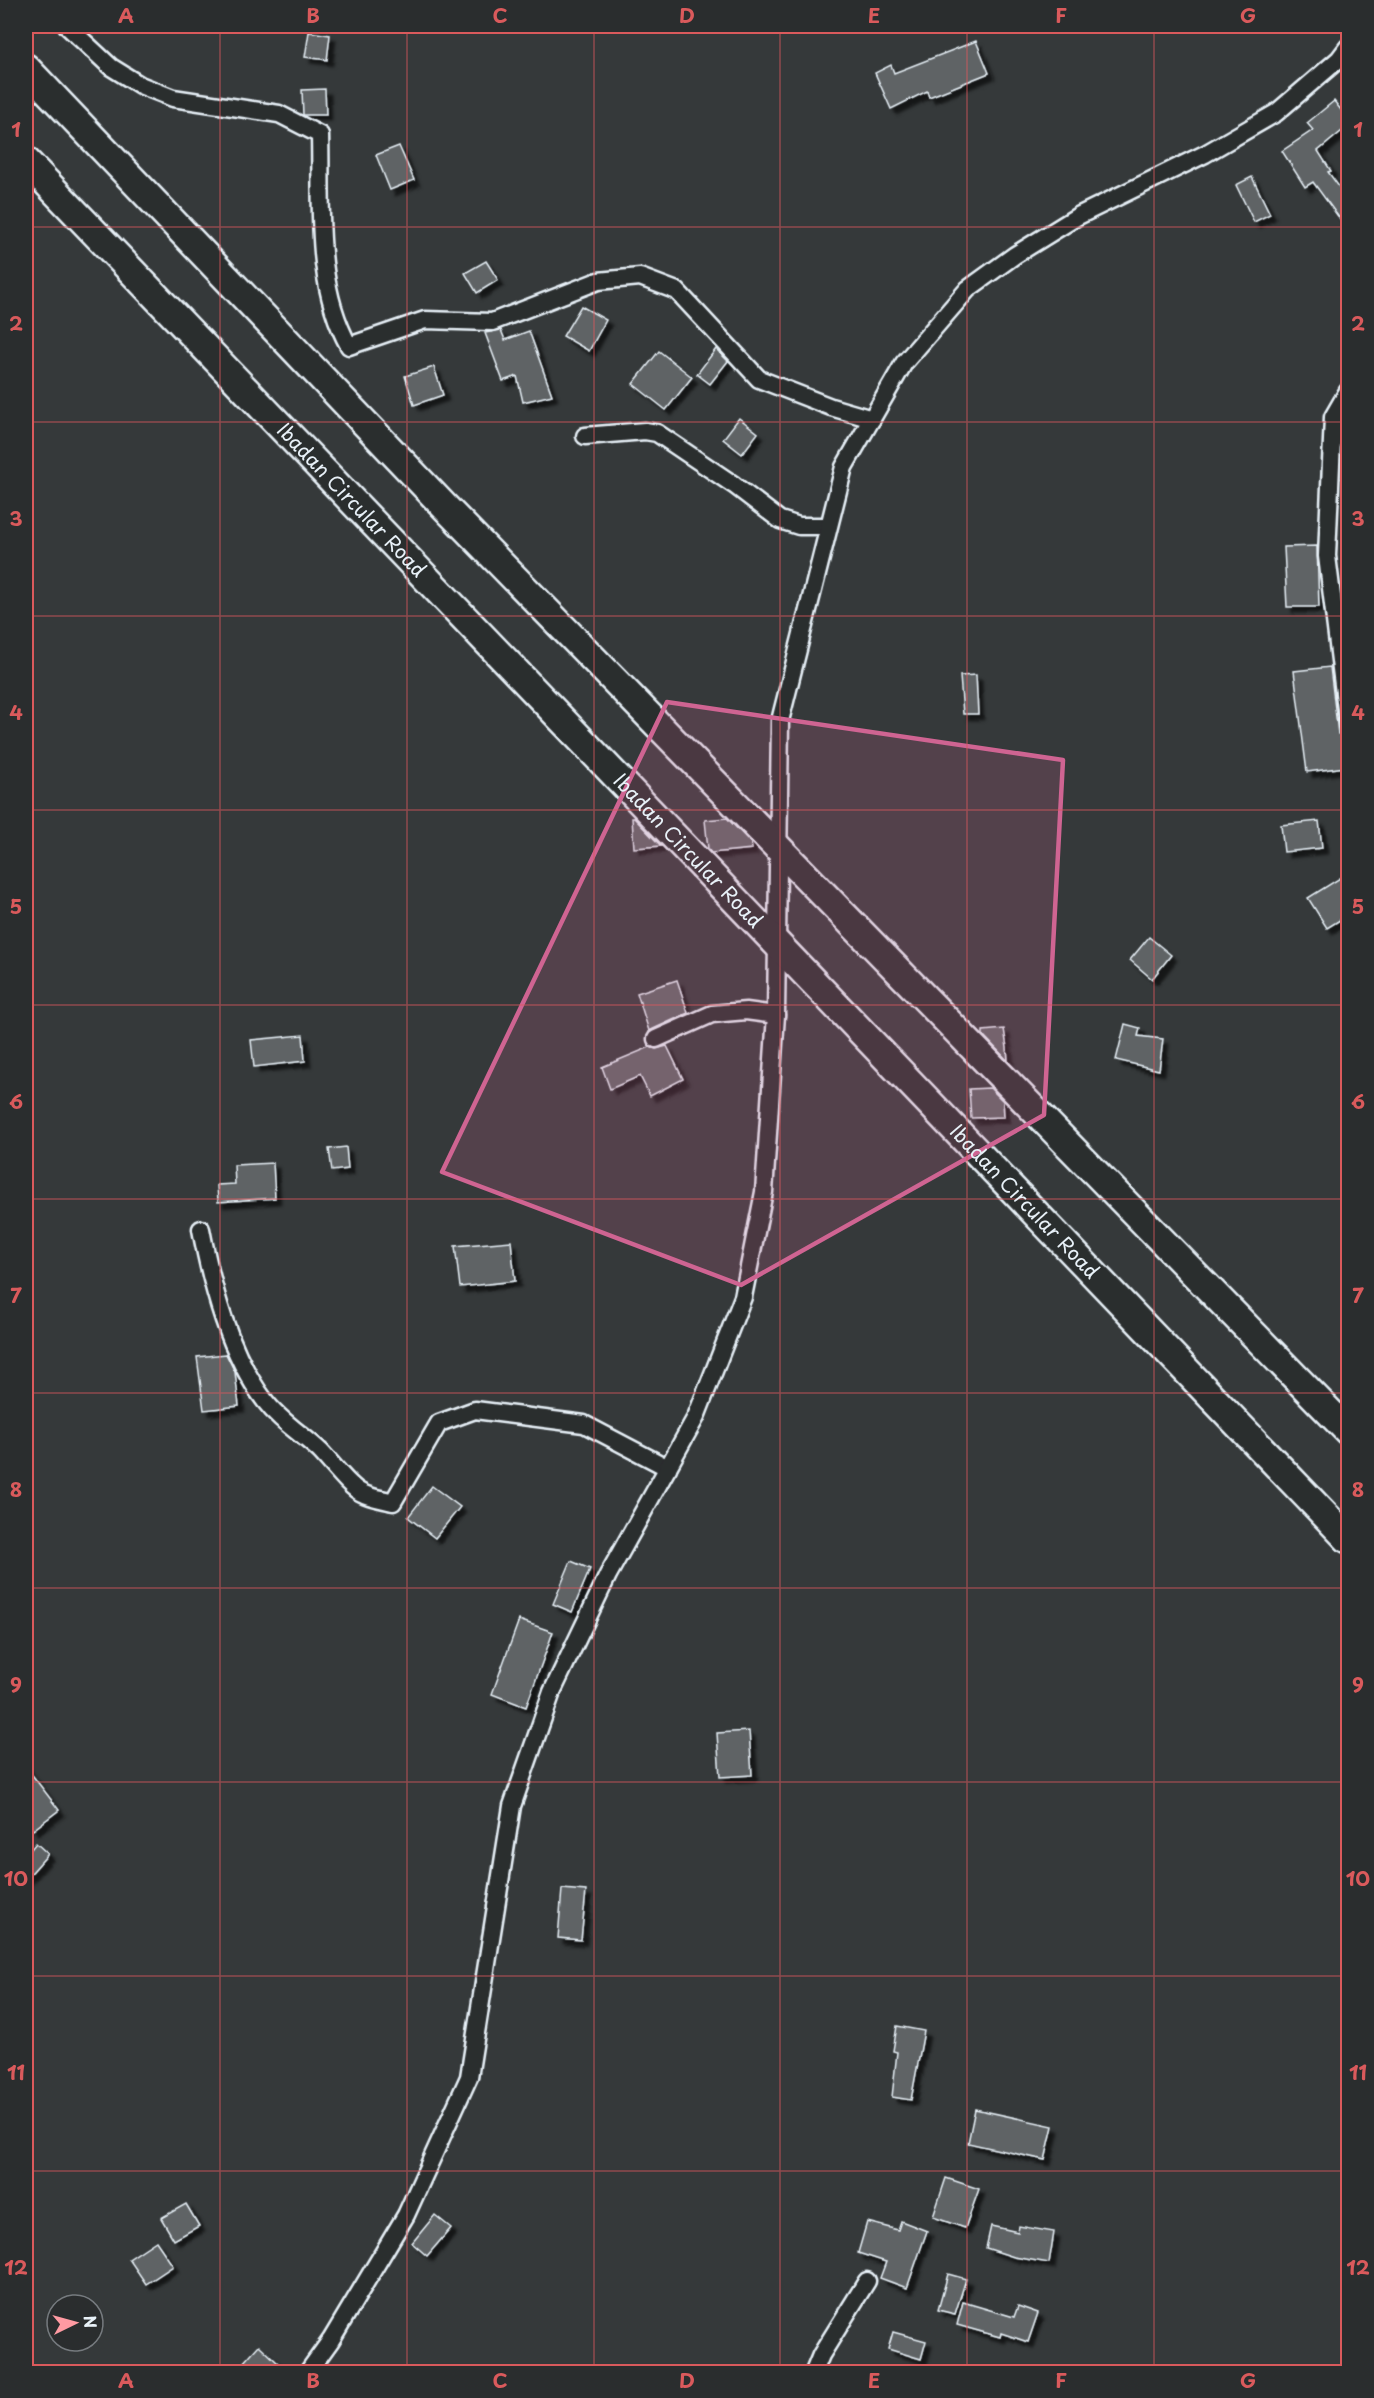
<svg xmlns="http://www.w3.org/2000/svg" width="1374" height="2398" font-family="'Playpen Sans',sans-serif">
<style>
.building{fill:#5f6365;stroke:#e8f1f8;stroke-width:1.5;filter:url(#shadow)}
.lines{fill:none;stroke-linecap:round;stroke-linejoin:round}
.minor-casing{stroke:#e8f1f8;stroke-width:21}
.trunk-casing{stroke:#e8f1f8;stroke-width:32}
.minor{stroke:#2a2d2e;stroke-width:16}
.trunk{stroke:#2a2d2e;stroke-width:27}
.marked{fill:#cf6492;fill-opacity:0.2;stroke:#cf6492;stroke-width:4.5;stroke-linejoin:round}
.grid{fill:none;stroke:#da5a5c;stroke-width:1.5;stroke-opacity:0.55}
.labels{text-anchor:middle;stroke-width:4.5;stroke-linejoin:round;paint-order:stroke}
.street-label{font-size:20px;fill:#e8f1f8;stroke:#2a2d2e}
.neatline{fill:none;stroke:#da5a5c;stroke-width:2}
.grid-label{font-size:20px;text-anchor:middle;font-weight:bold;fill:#da5a5c}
</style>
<defs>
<filter id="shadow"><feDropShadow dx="5.5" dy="5.5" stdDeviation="1.5" flood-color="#0009"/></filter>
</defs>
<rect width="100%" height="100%" fill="#35393a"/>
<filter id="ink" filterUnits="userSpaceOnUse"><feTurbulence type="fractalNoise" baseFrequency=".0167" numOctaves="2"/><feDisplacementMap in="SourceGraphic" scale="12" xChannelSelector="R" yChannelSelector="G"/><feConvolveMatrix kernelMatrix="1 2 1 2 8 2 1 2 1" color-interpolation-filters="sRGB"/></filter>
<g filter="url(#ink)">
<g class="building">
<polygon points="309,32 330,35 327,60 305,57"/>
<polygon points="976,41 989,73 929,97 927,91 891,109 875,73 891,65 894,73"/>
<polygon points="325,89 326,115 303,115 302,90"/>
<polygon points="1334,101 1348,119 1348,126 1318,151 1331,171 1328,172 1348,199 1348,230 1313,182 1305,187 1282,151 1313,130 1307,123"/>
<polygon points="399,146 414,180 390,190 376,155"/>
<polygon points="1252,177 1270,214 1254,222 1236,185"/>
<polygon points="486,261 498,280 477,293 465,273"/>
<polygon points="581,306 606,320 589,351 563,336"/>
<polygon points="501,330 505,340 529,331 552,395 523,402 517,376 503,381 485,333"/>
<polygon points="716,349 728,361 710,384 697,374"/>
<polygon points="659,351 692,377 666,410 633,384"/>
<polygon points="434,367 443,395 414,405 405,376"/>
<polygon points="739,418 758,433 742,454 723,439"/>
<polygon points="1317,546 1319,607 1287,607 1284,547"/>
<polygon points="1330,667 1338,734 1340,734 1345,767 1307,772 1294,671"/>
<polygon points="976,675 978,714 963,714 960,676"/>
<polygon points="632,818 634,818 661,846 634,848"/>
<polygon points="727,818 751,843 752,849 711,853 708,849 705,820"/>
<polygon points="1319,821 1322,848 1284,852 1281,825"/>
<polygon points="1348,873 1348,915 1327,928 1308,898"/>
<polygon points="1149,937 1171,955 1152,979 1130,960"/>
<polygon points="677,980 688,1013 649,1031 637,993"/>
<polygon points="1125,1024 1140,1028 1138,1036 1163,1039 1159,1070 1116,1060"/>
<polygon points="1004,1029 1007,1048 1008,1061 983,1035 983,1031"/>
<polygon points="303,1035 305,1061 254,1067 251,1040"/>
<polygon points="667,1046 683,1079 650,1096 640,1076 610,1089 602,1067 650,1047 656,1049"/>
<polygon points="990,1088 1003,1101 1004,1117 971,1118 969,1089"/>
<polygon points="346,1147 348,1169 332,1171 329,1149"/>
<polygon points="273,1163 275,1198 218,1202 217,1185 235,1184 234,1165"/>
<polygon points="511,1241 515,1281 460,1287 455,1246"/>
<polygon points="226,1354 235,1372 239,1406 204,1410 197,1357"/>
<polygon points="432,1486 460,1507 435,1538 408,1517"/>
<polygon points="571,1561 590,1569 572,1612 553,1604"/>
<polygon points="519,1620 553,1632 526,1707 492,1694"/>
<polygon points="749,1731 752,1775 720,1777 717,1733"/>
<polygon points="26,1767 59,1810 33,1830 26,1820"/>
<polygon points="36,1843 48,1854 26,1879 26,1855"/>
<polygon points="562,1889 586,1891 581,1940 558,1938"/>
<polygon points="897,2026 924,2031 911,2100 892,2097 897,2052 893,2051"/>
<polygon points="975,2109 1053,2126 1045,2160 968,2143"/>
<polygon points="946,2178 979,2189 965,2228 933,2217"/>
<polygon points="186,2204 199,2226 174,2240 161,2218"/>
<polygon points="435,2215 451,2228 427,2256 412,2243"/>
<polygon points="901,2221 927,2231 907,2288 880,2278 886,2262 858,2253 867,2222 898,2230"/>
<polygon points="991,2226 1018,2232 1019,2226 1054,2232 1049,2263 1014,2257 986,2248"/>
<polygon points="156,2241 173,2266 146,2284 129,2259"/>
<polygon points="948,2274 966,2279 955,2314 938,2310"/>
<polygon points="963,2302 1014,2317 1018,2306 1038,2313 1028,2342 1001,2333 1000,2337 957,2325"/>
<polygon points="893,2332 926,2341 921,2359 888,2349"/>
<polygon points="259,2345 279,2364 271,2373 234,2373"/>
</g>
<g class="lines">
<g class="minor-casing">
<g id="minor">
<path d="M67 26 111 67 140 85 173 98 279 114 320 135C322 204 314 284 349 346L425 320 492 322 598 281 640 277 677 291 759 379 831 407 872 419"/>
<polyline points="1348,391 1333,417 1327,556 1348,725"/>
<polyline points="585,436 645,431 657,433 734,485 780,520 799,526 828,526"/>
<polyline points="656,1039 712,1014 746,1011 776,1015"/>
<path d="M201 1229C212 1287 229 1353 265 1401 280 1421 302 1434 320 1451 330 1461 350 1488 362 1493 371 1498 383 1499 393 1502L439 1423 475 1410 584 1424 668 1468"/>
<polyline points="308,2372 331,2340 406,2215 469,2077 512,1806 552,1692 608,1575 696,1417 743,1297 764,1192 776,1015 780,721 844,467 904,363 968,289 1015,255 1078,216 1205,154 1276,113 1339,59 1348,47"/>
<polyline points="814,2372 821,2355 867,2281"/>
</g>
</g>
<g class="trunk-casing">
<g id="trunk">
<polyline points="26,68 445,507 1348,1431"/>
<path id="s1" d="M26 161 1348 1539"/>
</g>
</g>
<use href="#minor" class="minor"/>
<use href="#trunk" class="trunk"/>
</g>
</g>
<path class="marked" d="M667 702 1063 760 1044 1115 741 1285 442 1172Z"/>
<path class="grid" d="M220 26V2372M407 26V2372M594 26V2372M780 26V2372M967 26V2372M1154 26V2372M26 227H1348M26 422H1348M26 616H1348M26 810H1348M26 1005H1348M26 1199H1348M26 1393H1348M26 1588H1348M26 1782H1348M26 1976H1348M26 2171H1348"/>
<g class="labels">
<g class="street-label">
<text dy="7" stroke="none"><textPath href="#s1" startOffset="470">Ibadan Circular Road</textPath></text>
<text dy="7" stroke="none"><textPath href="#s1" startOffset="956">Ibadan Circular Road</textPath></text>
<text dy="7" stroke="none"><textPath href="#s1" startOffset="1442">Ibadan Circular Road</textPath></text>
</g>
</g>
<rect width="1374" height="2398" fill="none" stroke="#2a2d2e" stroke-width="66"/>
<g transform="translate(75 2323) rotate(85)"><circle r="28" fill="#2a2d2e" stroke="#767b7f" stroke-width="1.5"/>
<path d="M0-4.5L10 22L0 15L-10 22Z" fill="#ff9aa2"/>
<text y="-9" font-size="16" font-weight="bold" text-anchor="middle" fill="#e8f1f8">N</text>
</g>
<rect x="33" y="33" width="1308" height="2332" class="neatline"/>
<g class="grid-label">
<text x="126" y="23">A</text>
<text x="313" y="23">B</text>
<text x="500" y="23">C</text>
<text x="687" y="23">D</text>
<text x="874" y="23">E</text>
<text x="1061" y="23">F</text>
<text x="1248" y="23">G</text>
<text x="16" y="137">1</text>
<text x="1358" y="137">1</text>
<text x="16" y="331">2</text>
<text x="1358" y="331">2</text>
<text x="16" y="526">3</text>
<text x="1358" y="526">3</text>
<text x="16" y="720">4</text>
<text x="1358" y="720">4</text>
<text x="16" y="914">5</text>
<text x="1358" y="914">5</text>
<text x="16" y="1109">6</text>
<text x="1358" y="1109">6</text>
<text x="16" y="1303">7</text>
<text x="1358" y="1303">7</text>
<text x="16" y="1497">8</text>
<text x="1358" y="1497">8</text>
<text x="16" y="1692">9</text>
<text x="1358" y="1692">9</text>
<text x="16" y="1886">10</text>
<text x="1358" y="1886">10</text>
<text x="16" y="2080">11</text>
<text x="1358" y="2080">11</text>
<text x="16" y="2275">12</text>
<text x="1358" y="2275">12</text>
<text x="126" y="2388">A</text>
<text x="313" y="2388">B</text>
<text x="500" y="2388">C</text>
<text x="687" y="2388">D</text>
<text x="874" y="2388">E</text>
<text x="1061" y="2388">F</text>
<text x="1248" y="2388">G</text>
</g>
</svg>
